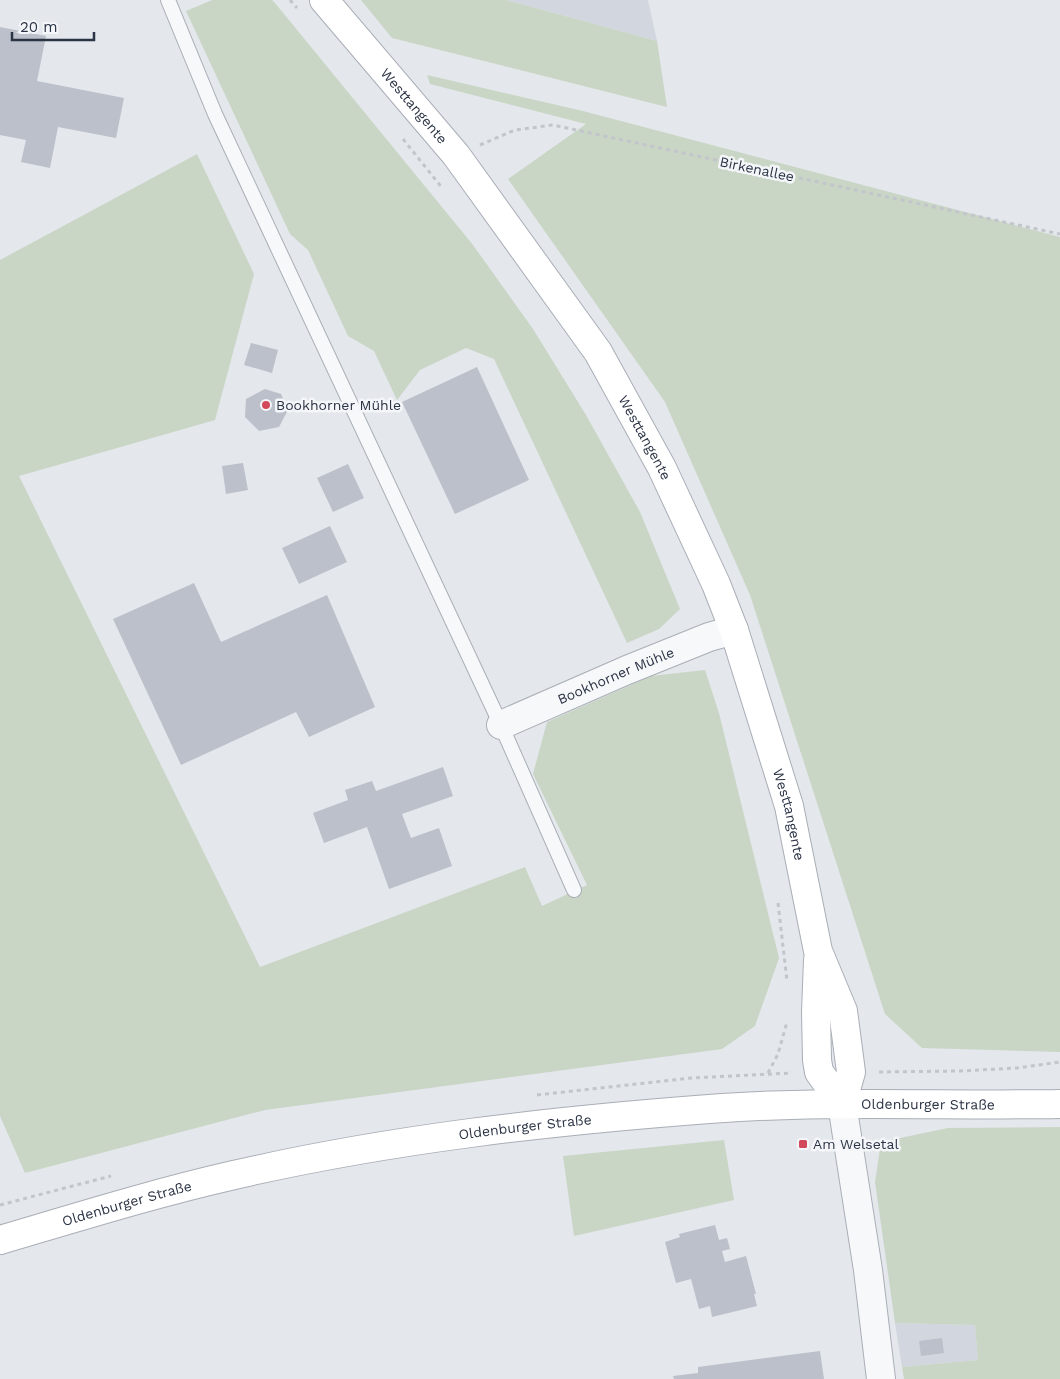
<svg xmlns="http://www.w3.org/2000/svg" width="1060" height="1379" font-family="'Work Sans',sans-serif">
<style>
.built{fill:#d2d6de}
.green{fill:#c9d6c5}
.building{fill:#bbc0ca}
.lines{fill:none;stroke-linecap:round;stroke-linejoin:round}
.lane-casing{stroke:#a9aeb7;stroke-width:16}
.street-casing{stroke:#a9aeb7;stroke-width:30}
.secondary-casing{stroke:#a9aeb7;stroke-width:30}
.path{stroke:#c2c5cb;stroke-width:3;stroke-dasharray:4 4;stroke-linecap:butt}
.lane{stroke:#f7f8fa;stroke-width:14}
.street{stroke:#f7f8fa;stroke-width:28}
.secondary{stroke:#fff;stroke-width:28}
.poi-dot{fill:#d1495b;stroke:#f4f6f9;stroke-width:2}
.labels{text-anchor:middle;stroke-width:5;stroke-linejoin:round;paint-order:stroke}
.street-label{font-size:14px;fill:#2b3445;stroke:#f4f6f9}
.poi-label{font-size:14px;fill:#2b3445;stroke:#f4f6f9;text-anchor:start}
</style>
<rect width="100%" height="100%" fill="#e4e7ec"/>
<g class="built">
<polygon points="506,0 648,0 657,41"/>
<polygon points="895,1323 975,1325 978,1360 902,1367"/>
</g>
<g class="green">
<polygon points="212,0 272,0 275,3 473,245 533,329 586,415 640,512 680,609 659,629 627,643 494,359 466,348 420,370 397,400 374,351 348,336 308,250 290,234 186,11"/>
<polygon points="361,0 506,0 657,41 667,107 392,38"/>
<polygon points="427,75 583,111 1060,237 1060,1052 922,1048 885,1014 750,595 665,402 508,179 586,124 430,84"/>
<polygon points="197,154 254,274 215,420 19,476 260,967 525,867 542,906 587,885 533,774 547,722 651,676 705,670 719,713 779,958 755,1026 722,1049 265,1110 25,1173 0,1116 0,260"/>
<polygon points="1060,1127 1060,1379 904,1379 902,1367 978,1360 975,1325 895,1323 875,1182 881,1142 948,1128"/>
<polygon points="724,1140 734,1200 574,1236 563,1156"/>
</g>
<g class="building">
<polygon points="0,27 46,36 37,81 124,98 116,138 58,127 50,168 21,162 26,140 0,135"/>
<polygon points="251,343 278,350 272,373 244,365"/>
<polygon points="477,367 529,480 455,514 402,402"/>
<polygon points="265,389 281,394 288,410 279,427 259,431 245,417 246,399"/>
<polygon points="243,463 248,490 226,494 222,466"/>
<polygon points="348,464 364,498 333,512 317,478"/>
<polygon points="330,526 347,562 299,584 282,548"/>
<polygon points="194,583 221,642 327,595 375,707 309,737 296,712 181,765 113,619"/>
<polygon points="443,767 453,796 402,814 411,838 439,828 452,866 389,889 367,827 324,843 313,813 348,800 345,790 372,781 376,791"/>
<polygon points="715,1225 719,1240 727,1238 730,1249 722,1251 725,1262 746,1256 756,1294 754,1294 757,1306 712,1317 710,1306 699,1309 691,1279 676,1283 665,1242 680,1237 679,1234"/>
<polygon points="942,1338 944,1353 921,1356 919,1341"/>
<polygon points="820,1351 824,1379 674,1379 673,1376 698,1373 698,1367"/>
</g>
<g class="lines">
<g class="lane-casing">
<polyline id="lane" points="168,0 215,114 501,725 574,890"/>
</g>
<g class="street-casing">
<g id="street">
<path id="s1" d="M501 725 627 670 709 637 734 630"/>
<polyline points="842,1104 868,1270 881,1379"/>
</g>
</g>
<g class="secondary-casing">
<g id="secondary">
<path id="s2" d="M324 0 456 155 598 352 662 468 716 584 734 630 789 806 818 951 843 1011 851 1072 842 1104"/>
<polyline points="818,960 816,1012 817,1060 819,1072 842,1104"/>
<path id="s3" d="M0 1240C78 1217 155 1193 234 1175 390 1139 550 1121 709 1109 826 1100 943 1106 1060 1104"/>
</g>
</g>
<g class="path">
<polyline points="290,0 297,8"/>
<polyline points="403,139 443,189"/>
<polyline points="480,145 515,130 553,125 1060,234"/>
<polyline points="778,903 787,981"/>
<polyline points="879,1072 960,1071 1017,1068 1060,1062"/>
<polyline points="768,1073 778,1054 787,1022"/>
<polyline points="537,1095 691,1078 792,1073"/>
<polyline points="0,1205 111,1176"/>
</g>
<use href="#lane" class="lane"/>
<use href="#street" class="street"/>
<use href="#secondary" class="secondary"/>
</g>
<g class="poi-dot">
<circle cx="266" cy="405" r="5"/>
<rect x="798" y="1139" width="10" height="10" rx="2.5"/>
</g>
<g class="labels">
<g class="street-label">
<text dy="5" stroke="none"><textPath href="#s2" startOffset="139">Westtangente</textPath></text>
<text transform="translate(757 169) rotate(12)" y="5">Birkenallee</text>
<text dy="5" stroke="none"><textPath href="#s2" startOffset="544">Westtangente</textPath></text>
<text dy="5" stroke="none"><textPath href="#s1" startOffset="125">Bookhorner Mühle</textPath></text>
<text dy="5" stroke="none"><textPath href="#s2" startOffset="949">Westtangente</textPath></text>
<text dy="5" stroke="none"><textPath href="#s3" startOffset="942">Oldenburger Straße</textPath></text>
<text dy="5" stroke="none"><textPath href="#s3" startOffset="538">Oldenburger Straße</textPath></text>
<text dy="5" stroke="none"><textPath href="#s3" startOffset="132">Oldenburger Straße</textPath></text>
</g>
<g class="poi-label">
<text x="276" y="410">Bookhorner Mühle</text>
<text x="813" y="1149">Am Welsetal</text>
</g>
</g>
<path d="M12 32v8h82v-8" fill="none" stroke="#2b3445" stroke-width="2.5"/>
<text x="20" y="32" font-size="15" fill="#2b3445" stroke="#f4f6f9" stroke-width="4" paint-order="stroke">20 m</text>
</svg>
